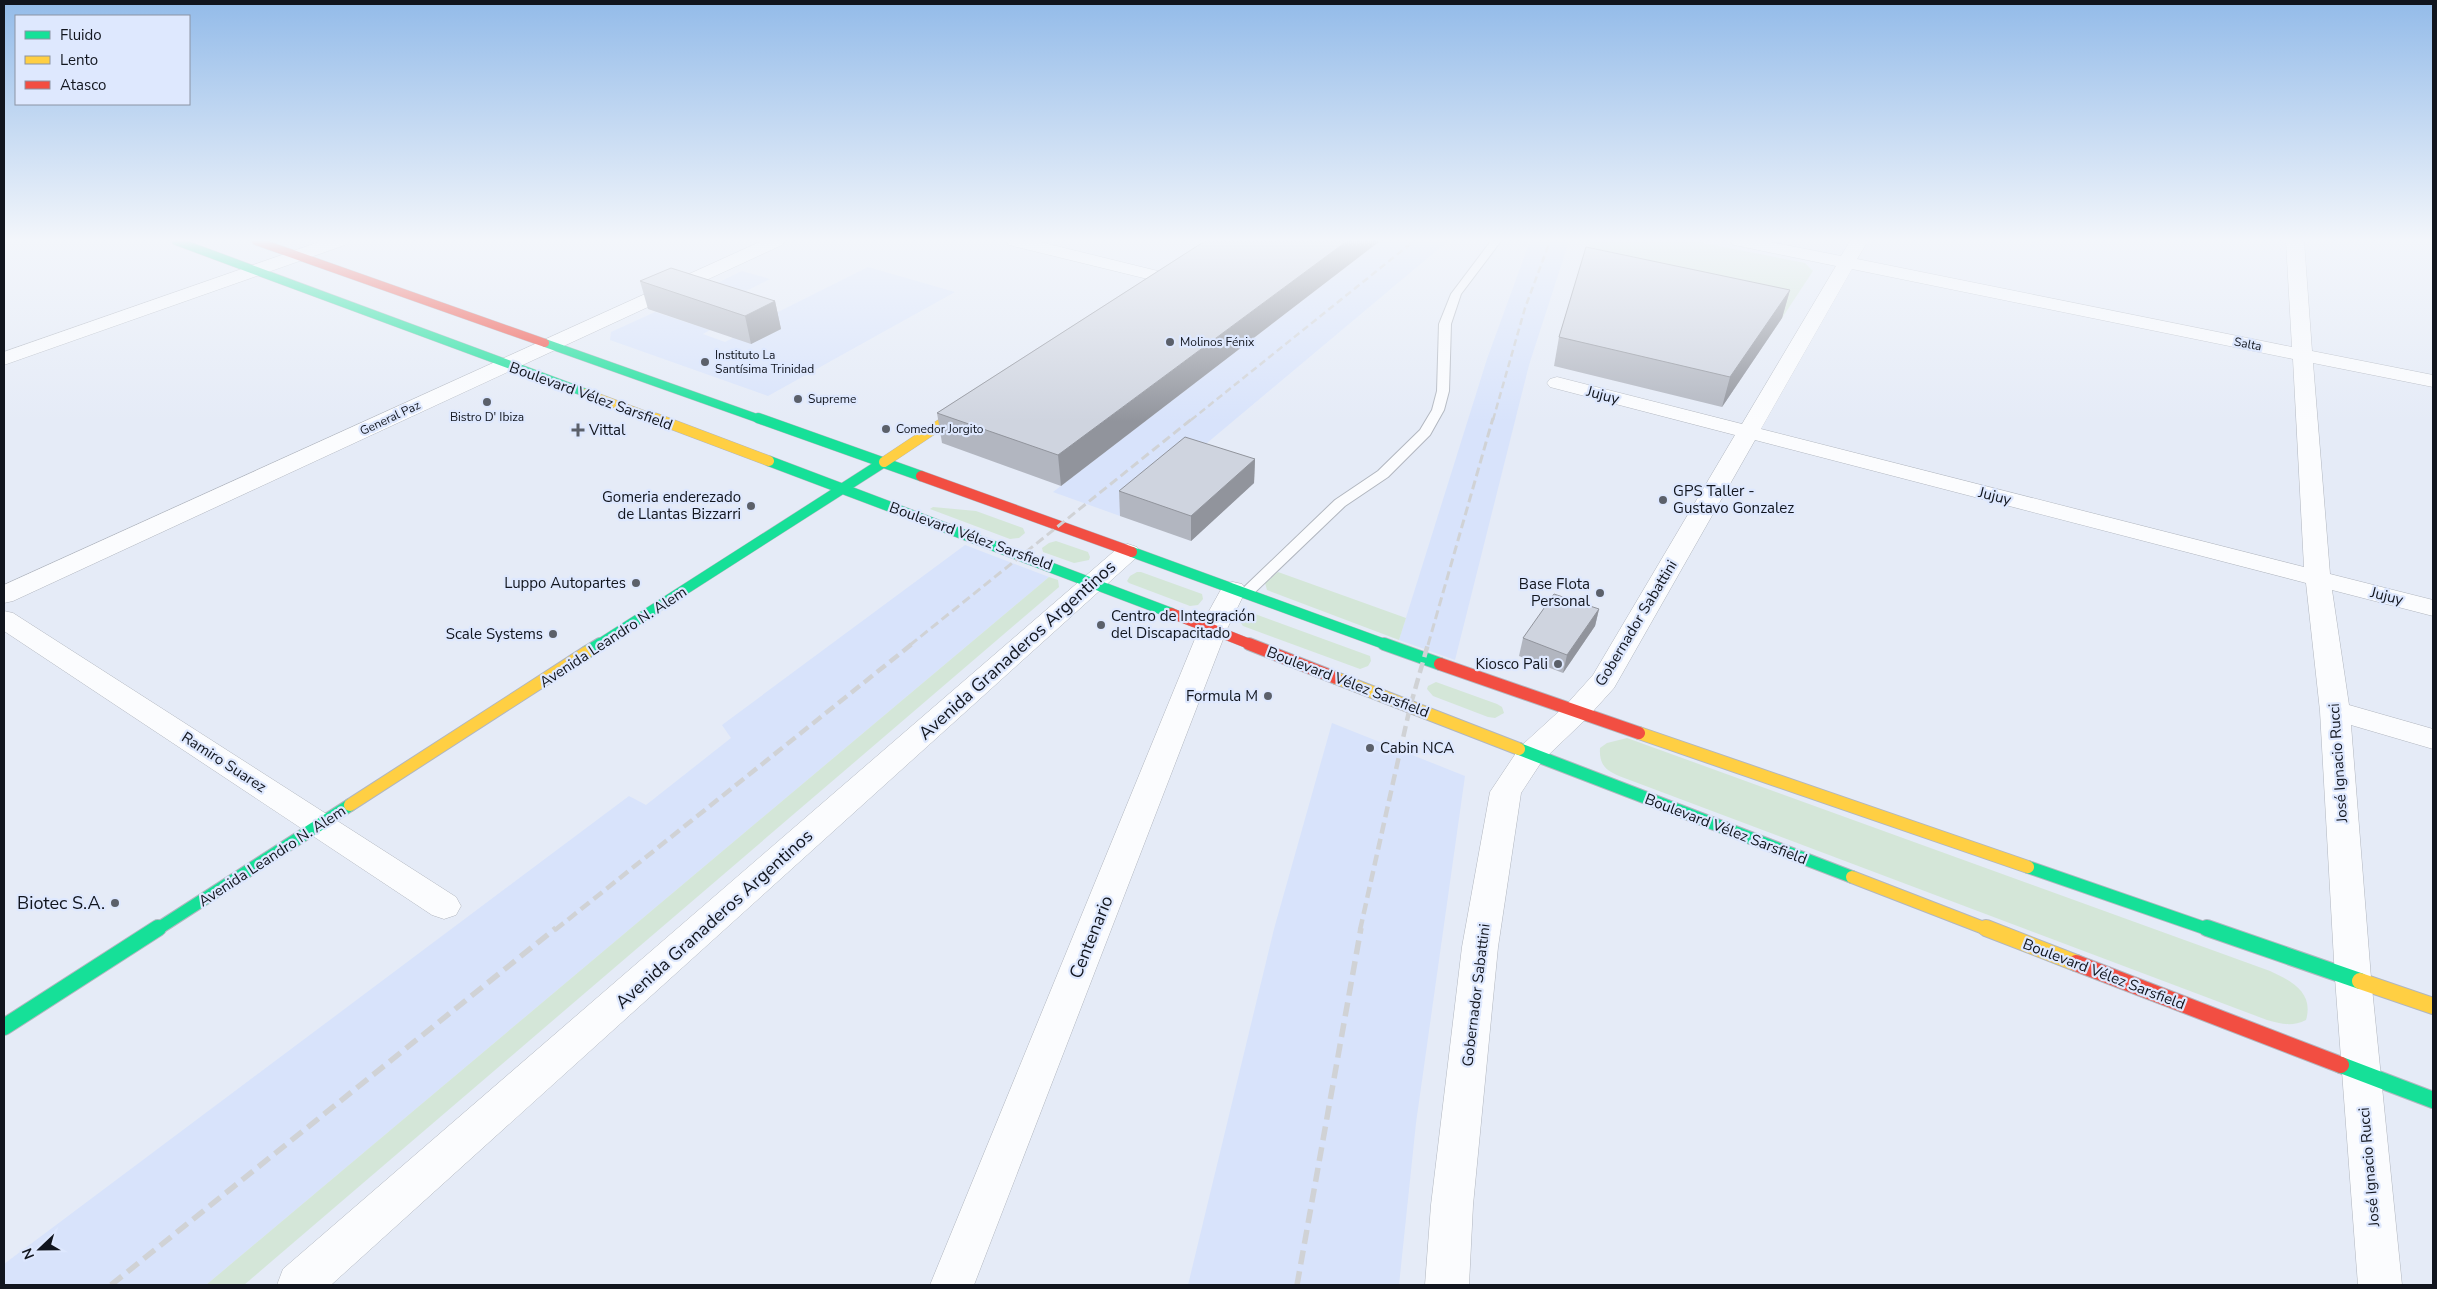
<svg xmlns="http://www.w3.org/2000/svg" width="2437" height="1289" font-family="'Nunito Sans',sans-serif">
<style>
.built{fill:#d8e3fb}
.green{fill:#d4e6d8}
.lines{fill:none;stroke-linecap:round;stroke-linejoin:round}
.lane-casing{stroke:#b1b6bf;stroke-width:2}
.street-casing{stroke:#b1b6bf;stroke-width:1}
.fast-far3-casing{stroke:#b1b6bf;stroke-width:9}
.fast-far2-casing{stroke:#b1b6bf;stroke-width:11}
.fast-far1-casing{stroke:#b1b6bf;stroke-width:14}
.fast-casing{stroke:#b1b6bf;stroke-width:18}
.slow-far3-casing{stroke:#b1b6bf;stroke-width:9}
.slow-far2-casing{stroke:#b1b6bf;stroke-width:11}
.slow-far1-casing{stroke:#b1b6bf;stroke-width:14}
.slow-casing{stroke:#b1b6bf;stroke-width:18}
.jam-far3-casing{stroke:#b1b6bf;stroke-width:9}
.jam-far2-casing{stroke:#b1b6bf;stroke-width:11}
.jam-far1-casing{stroke:#b1b6bf;stroke-width:14}
.jam-casing{stroke:#b1b6bf;stroke-width:18}
.lane{fill:#fbfcfe;fill-rule:evenodd}
.street{fill:#fbfcfe;fill-rule:evenodd}
.fast-far3{stroke:#16e098;stroke-width:8}
.fast-far2{stroke:#16e098;stroke-width:10}
.fast-far1{stroke:#16e098;stroke-width:12}
.fast{stroke:#16e098;stroke-width:16}
.slow-far3{stroke:#ffcf43;stroke-width:8}
.slow-far2{stroke:#ffcf43;stroke-width:10}
.slow-far1{stroke:#ffcf43;stroke-width:12}
.slow{stroke:#ffcf43;stroke-width:16}
.jam-far3{stroke:#f24e42;stroke-width:8}
.jam-far2{stroke:#f24e42;stroke-width:10}
.jam-far1{stroke:#f24e42;stroke-width:12}
.jam{stroke:#f24e42;stroke-width:16}
.rail-far3{stroke:#d0d2d5;stroke-width:2.5;stroke-dasharray:7 4;stroke-linecap:butt}
.rail-far2{stroke:#d0d2d5;stroke-width:3;stroke-dasharray:9 4.5;stroke-linecap:butt}
.rail-far1{stroke:#d0d2d5;stroke-width:4.5;stroke-dasharray:11 5.5;stroke-linecap:butt}
.rail{stroke:#d0d2d5;stroke-width:5.5;stroke-dasharray:14 7;stroke-linecap:butt}
.wall{fill:#b2b6c0}
.shaded-wall{fill:#91949c}
.building{fill:#cfd4df;stroke:#91949c}
.poi-dot{fill:#5b606a;stroke:#dee8fe;stroke-width:2}
.labels{text-anchor:middle;stroke-width:4.5;stroke-linejoin:round;paint-order:stroke}
.far-poi-label{font-size:12px;fill:#11151e;stroke:#dee8fe;text-anchor:start}
.far-street-label{font-size:12px;fill:#11151e;stroke:#dee8fe}
.street-label{font-size:15px;fill:#11151e;stroke:#dee8fe}
.poi-label{font-size:15px;fill:#11151e;stroke:#dee8fe;text-anchor:end}
.near-street-label{font-size:18px;fill:#11151e;stroke:#dee8fe}
.near-poi-label{font-size:18px;fill:#11151e;stroke:#dee8fe;text-anchor:end}
</style>
<rect width="100%" height="100%" fill="#e5ebf7"/>
<g class="built">
<polygon points="1380,241 1448,241 1120,516 1053,492"/>
<polygon points="1530,241 1569,241 1529,365 1455,660 1399,640 1487,359"/>
<polygon points="868,267 955,292 768,396 610,340 611,332 655,312 710,330 703,334 725,342 733,338 686,298 742,271 770,279 732,298 778,312"/>
<polygon points="965,545 1049,577 206,1285 4,1285 4,1264 629,796 646,805 731,738 722,725"/>
<polygon points="1332,723 1465,776 1416,1123 1399,1285 1188,1285 1274,929"/>
</g>
<g class="green">
<polygon points="1591,241 1694,241 1805,263 1813,271 1782,318 1581,274"/>
<polygon points="933,507 976,511 1023,528 1025,533 1019,538 1010,539 930,509"/>
<polygon points="1056,541 1088,552 1090,557 1089,560 1074,563 1043,552 1042,548 1049,543"/>
<polygon points="1137,572 1141,572 1202,594 1203,599 1198,605 1190,606 1129,583 1127,581 1130,576"/>
<polygon points="1278,572 1406,618 1399,640 1267,590 1265,583"/>
<polygon points="1049,577 1058,580 1059,587 244,1285 206,1285"/>
<polygon points="1255,614 1370,656 1371,661 1368,666 1360,669 1243,626 1241,623 1246,615"/>
<polygon points="1436,682 1497,704 1502,707 1504,713 1495,718 1488,717 1433,696 1427,689 1428,686"/>
<path d="M1627 738 2270 971C2292 981 2314 993 2306 1020 2292 1027 2281 1024 2267 1020L1619 776C1605 770 1599 764 1600 748L1607 743Z"/>
</g>
<g class="lines">
<g class="lane-casing">
<polygon id="lane" points="1491,241 1501,241 1461,294 1451,324 1449,391 1444,410 1430,435 1388,477 1345,506 1250,597 1240,597 1237,594 1240,591 1335,500 1378,471 1420,430 1432,410 1437,391 1439,324 1451,294"/>
</g>
<g class="street-casing">
<g id="street">
<polygon points="322,241 348,241 345,245 4,365 4,352"/>
<polygon points="762,241 785,241 782,245 13,601 4,603 4,585"/>
<polygon points="1006,241 1036,241 1170,274 1173,278 1170,282 1164,283 1009,245"/>
<path d="M1730 241H1765L1841 256 1850 241H1868L1857 259 2292 347 2286 241H2304L2312 351 2433 375V387L2313 363 2330 574 2433 600V616L2332 590 2349 705 2433 729V749L2351 725 2371 978 2402 1285H2358L2335 978 2320 711 2306 583 1755 440 1614 688 1586 719 1542 761 1521 793 1498 947 1473 1205 1469 1285H1425L1431 1205 1462 947 1490 792 1520 747 1566 705 1593 675 1735 435 1550 387 1547 383 1550 379 1557 377 1742 424 1836 266 1739 246 1733 245ZM1852 269 2293 359 2304 567 1761 429Z"/>
<polygon points="1128,544 1137,547 1141,552 1137,557 331,1285 277,1285 283,1269 1119,547"/>
<polygon points="1233,582 1242,584 1246,590 1227,629 974,1285 930,1285 1199,629 1224,584"/>
<polygon points="4,611 13,613 456,897 461,906 456,915 444,919 432,915 4,631"/>
</g>
</g>
<g class="fast-far3-casing">
<g id="fast-far3">
<polyline points="176,241 586,393"/>
<polyline points="545,343 762,420"/>
</g>
</g>
<g class="fast-far2-casing">
<g id="fast-far2">
<polyline points="758,418 921,476"/>
<polyline points="769,461 1171,613"/>
<polyline points="1132,552 1387,645"/>
<polyline points="598,645 884,462"/>
</g>
</g>
<g class="fast-far1-casing">
<g id="fast-far1">
<polyline points="1384,644 1440,664"/>
<polyline points="587,652 600,644"/>
<polyline points="1519,749 1852,877"/>
<polyline points="2028,867 2210,930"/>
<polyline points="156,930 350,805"/>
</g>
</g>
<g class="fast-casing">
<g id="fast">
<polyline points="2207,928 2360,981"/>
<polyline points="4,1027 158,928"/>
<polyline points="2341,1065 2433,1100"/>
</g>
</g>
<g class="slow-far3-casing">
<g id="slow-far3">
<polyline points="586,393 658,420"/>
<polyline points="949,420 971,405"/>
</g>
</g>
<g class="slow-far2-casing">
<g id="slow-far2">
<polyline points="655,418 769,461"/>
<polyline points="884,462 950,418"/>
</g>
</g>
<g class="slow-far1-casing">
<g id="slow-far1">
<polyline points="1336,678 1519,749"/>
<polyline points="1639,733 2028,867"/>
<polyline points="350,805 587,652"/>
<polyline points="1852,877 1989,930"/>
</g>
</g>
<g class="slow-casing">
<g id="slow">
<polyline points="1986,928 2076,963"/>
<polyline points="2360,981 2433,1006"/>
</g>
</g>
<g class="jam-far3-casing">
<polyline id="jam-far3" points="256,241 545,343"/>
</g>
<g class="jam-far2-casing">
<g id="jam-far2">
<polyline points="921,476 1132,552"/>
<polyline points="1171,613 1252,645"/>
</g>
</g>
<g class="jam-far1-casing">
<g id="jam-far1">
<polyline points="1249,644 1336,678"/>
<polyline points="1440,664 1639,733"/>
</g>
</g>
<g class="jam-casing">
<polyline id="jam" points="2076,963 2341,1065"/>
</g>
<use href="#lane" class="lane"/>
<use href="#street" class="street"/>
<use href="#fast-far3" class="fast-far3"/>
<use href="#fast-far2" class="fast-far2"/>
<use href="#fast-far1" class="fast-far1"/>
<use href="#fast" class="fast"/>
<use href="#slow-far3" class="slow-far3"/>
<use href="#slow-far2" class="slow-far2"/>
<use href="#slow-far1" class="slow-far1"/>
<use href="#slow" class="slow"/>
<use href="#jam-far3" class="jam-far3"/>
<use href="#jam-far2" class="jam-far2"/>
<use href="#jam-far1" class="jam-far1"/>
<use href="#jam" class="jam"/>
<g class="rail-far3">
<polyline points="1191,420 1414,241"/>
<polyline points="1493,420 1525,308 1550,241"/>
</g>
<g class="rail-far2">
<polyline points="910,645 1193,418"/>
<polyline points="1428,645 1493,418"/>
</g>
<g class="rail-far1">
<polyline points="555,930 912,644"/>
<polyline points="1360,930 1410,707 1428,644"/>
</g>
<g class="rail">
<polyline points="111,1285 556,928"/>
<polyline points="1297,1285 1361,928"/>
</g>
</g>
<g class="wall">
<polygon points="1205,241 1061,486 942,443 937,413"/>
<polygon points="640,281 775,301 781,329 751,344 648,309"/>
<polygon points="1790,290 1782,318 1722,407 1554,366 1559,337"/>
<polygon points="1255,459 1254,483 1191,541 1120,516 1119,491"/>
<polygon points="1599,609 1595,626 1563,673 1519,656 1523,638"/>
</g>
<g class="shaded-wall">
<polygon points="1347,241 1380,241 1061,486 1058,455"/>
<polygon points="1790,290 1782,318 1722,407 1730,377"/>
<polygon points="775,301 781,329 751,344 745,316"/>
<polygon points="1255,459 1254,483 1191,541 1191,516"/>
<polygon points="1599,609 1595,626 1563,673 1567,655"/>
</g>
<g class="building">
<polygon points="1205,241 1347,241 1058,455 937,413"/>
<polygon points="1586,247 1790,290 1730,377 1559,337"/>
<polygon points="671,268 775,301 745,316 640,281"/>
<polygon points="1185,437 1255,459 1191,516 1119,491"/>
<polygon points="1554,594 1599,609 1567,655 1523,638"/>
</g>
<linearGradient id="sky" x2="0" y2="1"><stop stop-color="#93bbe9"/><stop offset="0.57" stop-color="#f3f6fb"/><stop offset="1" stop-color="#f3f6fb" stop-opacity="0"/></linearGradient>
<rect width="2437" height="422" fill="url(#sky)"/>
<g class="poi-dot">
<circle cx="1170" cy="342" r="5"/>
<circle cx="705" cy="362" r="5"/>
<circle cx="798" cy="399" r="5"/>
<circle cx="487" cy="402" r="5"/>
<circle cx="886" cy="429" r="5"/>
<path d="M575.5 422.5h5v5h5v5h-5v5h-5v-5h-5v-5h5z"/>
<circle cx="1663" cy="500" r="5"/>
<circle cx="751" cy="506" r="5"/>
<circle cx="636" cy="583" r="5"/>
<circle cx="1600" cy="593" r="5"/>
<circle cx="1101" cy="625" r="5"/>
<circle cx="553" cy="634" r="5"/>
<circle cx="1558" cy="664" r="5"/>
<circle cx="1268" cy="696" r="5"/>
<circle cx="1370" cy="748" r="5"/>
<circle cx="115" cy="903" r="5"/>
</g>
<g class="labels">
<g class="far-poi-label">
<text x="1180" y="346">Molinos Fénix</text>
<text x="715" y="359">Instituto La<tspan x="715" dy="14">Santísima Trinidad</tspan></text>
<text x="808" y="403">Supreme</text>
<text x="487" y="421" text-anchor="middle">Bistro D' Ibiza</text>
<text x="896" y="433">Comedor Jorgito</text>
</g>
<g class="far-street-label">
<text transform="translate(2248 344) rotate(11)" y="4">Salta</text>
<text transform="translate(390 418) rotate(-25)" y="4">General Paz</text>
</g>
<g class="street-label">
<text transform="translate(1603 395) rotate(15)" y="5">Jujuy</text>
<text transform="translate(591 396) rotate(20)" y="5">Boulevard Vélez Sarsfield</text>
<text transform="translate(1995 496) rotate(14)" y="5">Jujuy</text>
<text transform="translate(971 536) rotate(20)" y="5">Boulevard Vélez Sarsfield</text>
<text transform="translate(2387 596) rotate(14)" y="5">Jujuy</text>
<text transform="translate(1636 623) rotate(-59)" y="5">Gobernador Sabattini</text>
<text transform="translate(613 637) rotate(-33)" y="5">Avenida Leandro N. Alem</text>
<text transform="translate(1348 682) rotate(21)" y="5">Boulevard Vélez Sarsfield</text>
<text transform="translate(224 762) rotate(33)" y="5">Ramiro Suarez</text>
<text transform="translate(2338 763) rotate(-94)" y="5">José Ignacio Rucci</text>
<text transform="translate(1726 829) rotate(21)" y="5">Boulevard Vélez Sarsfield</text>
<text transform="translate(272 856) rotate(-33)" y="5">Avenida Leandro N. Alem</text>
<text transform="translate(2104 974) rotate(21)" y="5">Boulevard Vélez Sarsfield</text>
<text transform="translate(1476 995) rotate(-83)" y="5">Gobernador Sabattini</text>
<text transform="translate(2369 1167) rotate(-95)" y="5">José Ignacio Rucci</text>
</g>
<g class="poi-label">
<text x="589" y="435" text-anchor="start">Vittal</text>
<text x="1673" y="496" text-anchor="start">GPS Taller -<tspan x="1673" dy="17">Gustavo Gonzalez</tspan></text>
<text x="741" y="502">Gomeria enderezado<tspan x="741" dy="17">de Llantas Bizzarri</tspan></text>
<text x="626" y="588">Luppo Autopartes</text>
<text x="1590" y="589">Base Flota<tspan x="1590" dy="17">Personal</tspan></text>
<text x="1111" y="621" text-anchor="start">Centro de Integración<tspan x="1111" dy="17">del Discapacitado</tspan></text>
<text x="543" y="639">Scale Systems</text>
<text x="1548" y="669">Kiosco Pali</text>
<text x="1258" y="701">Formula M</text>
<text x="1380" y="753" text-anchor="start">Cabin NCA</text>
</g>
<g class="near-street-label">
<text transform="translate(1017 650) rotate(-42)" y="6">Avenida Granaderos Argentinos</text>
<text transform="translate(714 919) rotate(-42)" y="6">Avenida Granaderos Argentinos</text>
<text transform="translate(1091 937) rotate(-68)" y="6">Centenario</text>
</g>
<g class="near-poi-label">
<text x="105" y="909">Biotec S.A.</text>
</g>
</g>
<rect width="2437" height="1289" fill="none" stroke="#11151e" stroke-width="10"/>
<rect x="15" y="15" width="175" height="90" fill="#dee8fe" stroke="#8c94a4"/>
<rect x="25" y="31" width="25" height="8" fill="#16e098" stroke="#8c94a4"/>
<text x="60" y="40" font-size="15" fill="#11151e">Fluido</text>
<rect x="25" y="56" width="25" height="8" fill="#ffcf43" stroke="#8c94a4"/>
<text x="60" y="65" font-size="15" fill="#11151e">Lento</text>
<rect x="25" y="81" width="25" height="8" fill="#f24e42" stroke="#8c94a4"/>
<text x="60" y="90" font-size="15" fill="#11151e">Atasco</text>
<g transform="translate(40 1249) rotate(248)" stroke="#dee8fe" stroke-width="4" paint-order="stroke">
<path d="M0-4L9 19L0 12L-9 19Z" fill="#11151e"/>
<text y="-8" font-size="14" font-weight="bold" text-anchor="middle" fill="#11151e">N</text>
</g>
</svg>
